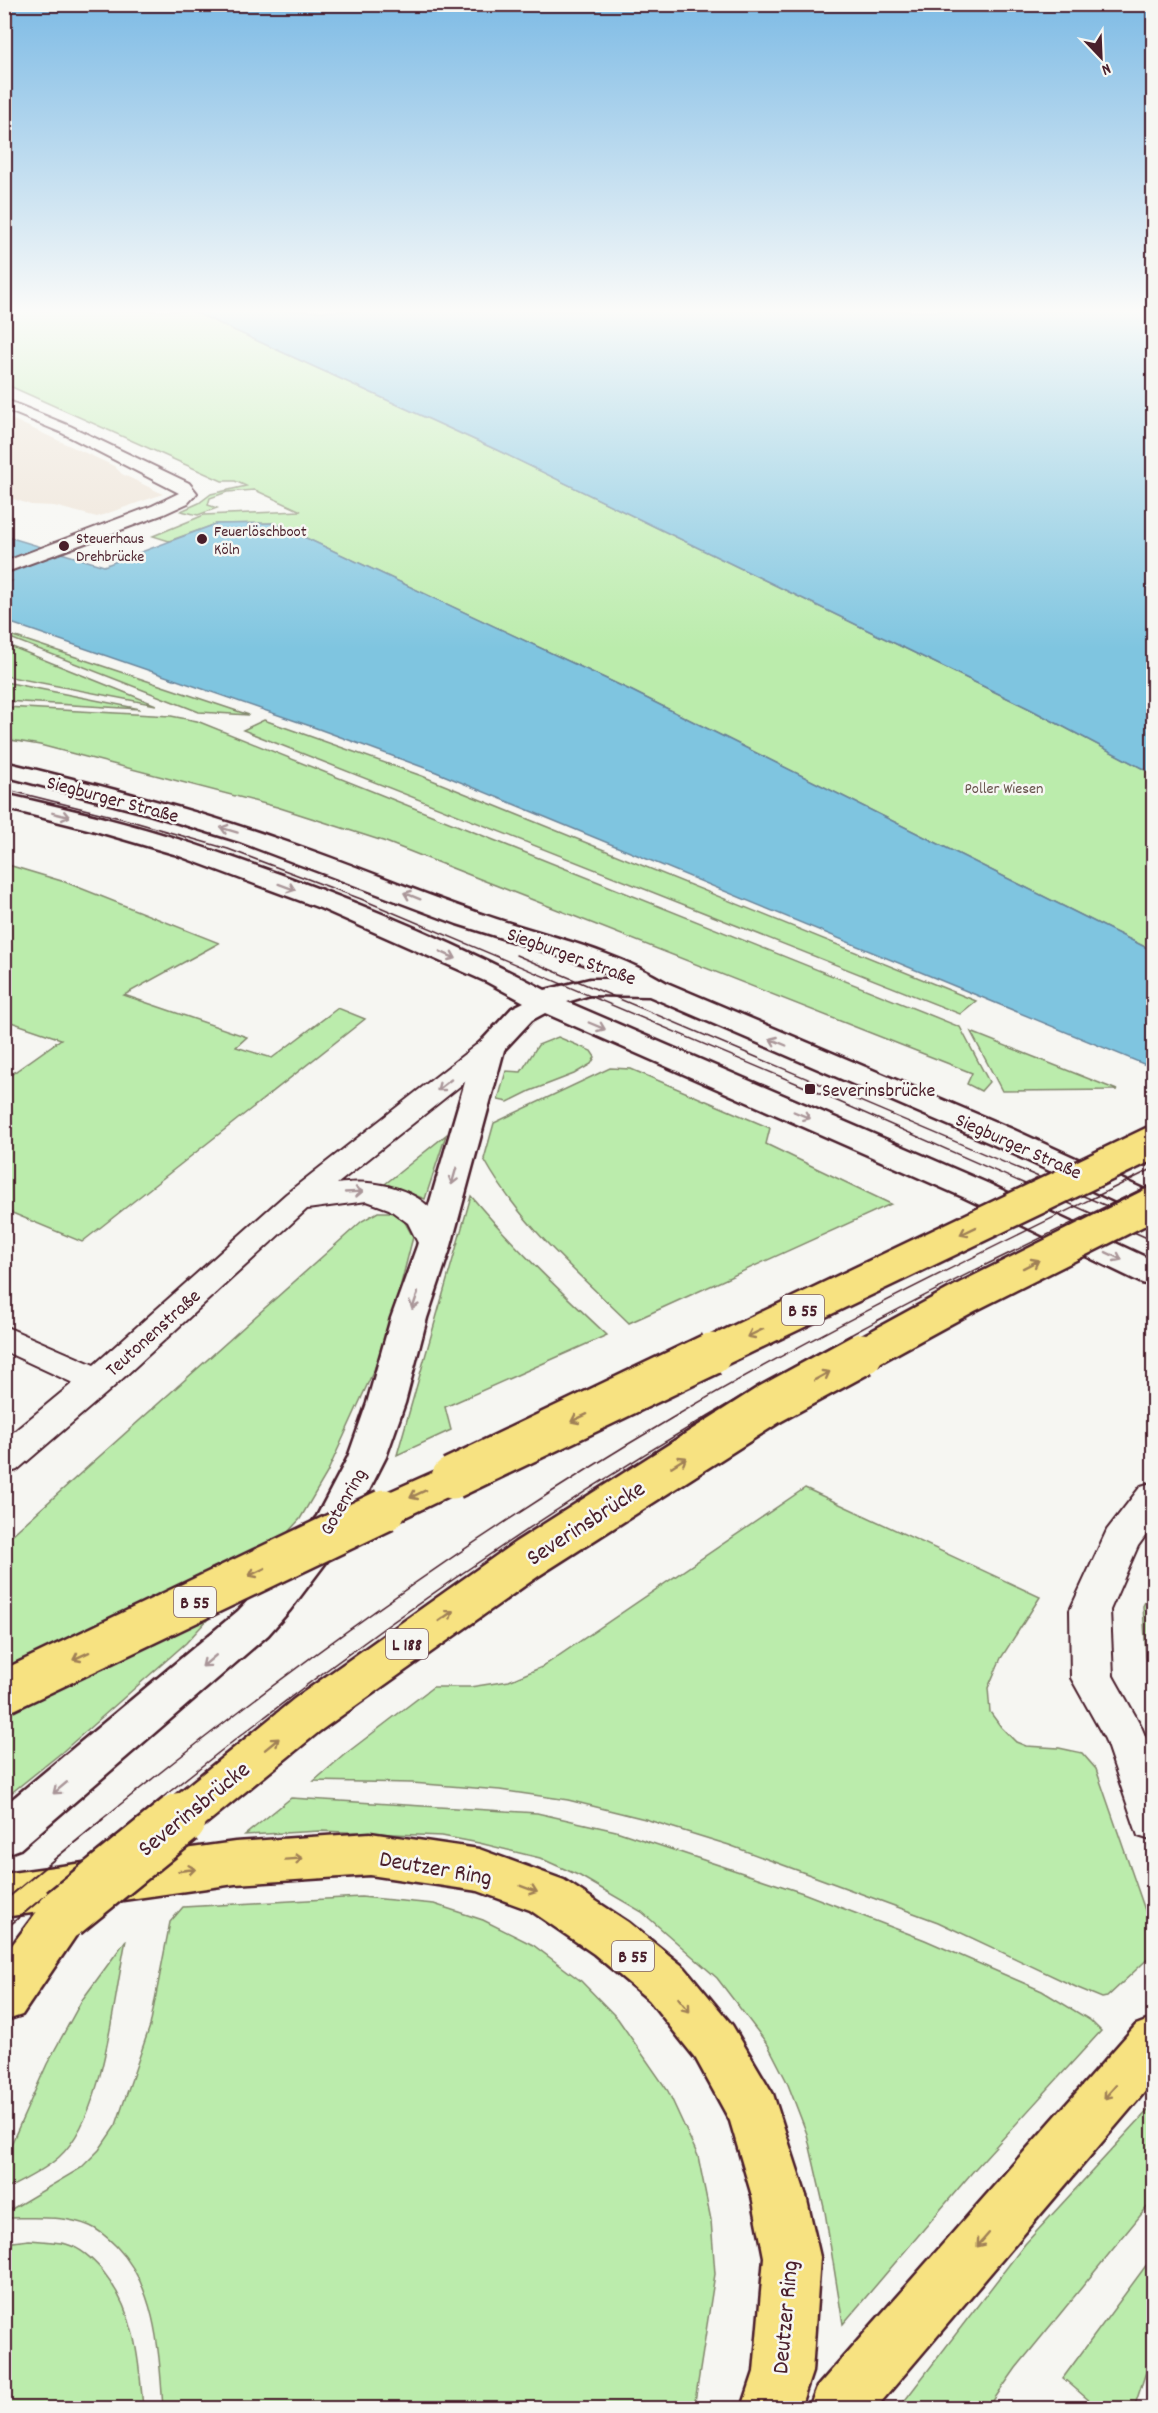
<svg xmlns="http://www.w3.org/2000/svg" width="1158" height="2413" font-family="Dekko,sans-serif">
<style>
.built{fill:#ece0d2}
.green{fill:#bbecac;stroke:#82866c;stroke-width:1.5}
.water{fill:#7fc5e0;stroke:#6a8398;stroke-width:1.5}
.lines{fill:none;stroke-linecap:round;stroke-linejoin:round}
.street-casing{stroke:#4a1f2b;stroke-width:4}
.secondary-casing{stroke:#4a1f2b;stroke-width:5}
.primary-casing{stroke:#4a1f2b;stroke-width:5}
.highway-casing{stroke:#4a1f2b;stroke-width:5}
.street{fill:#f6f6f2;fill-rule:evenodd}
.secondary{fill:#f6f6f2;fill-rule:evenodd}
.primary{fill:#f7e281;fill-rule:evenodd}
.highway{fill:#f7e281;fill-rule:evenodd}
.tram-far1{stroke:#4a1f2b;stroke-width:1.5}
.tram{stroke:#4a1f2b;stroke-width:2}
.primary-bridge-far2-casing{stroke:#4a1f2b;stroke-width:37;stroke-linecap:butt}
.primary-bridge-far1-casing{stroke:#4a1f2b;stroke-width:46;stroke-linecap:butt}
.primary-bridge-casing{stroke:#4a1f2b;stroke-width:57;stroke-linecap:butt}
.primary-bridge-far2{stroke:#f7e281;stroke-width:32}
.primary-bridge-far1{stroke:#f7e281;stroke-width:41}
.primary-bridge{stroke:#f7e281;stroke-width:52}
.oneway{stroke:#a99598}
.oneway2{stroke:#a08056}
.poi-dot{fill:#4a1f2b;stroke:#f6f6f2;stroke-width:2}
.labels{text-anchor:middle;stroke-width:5;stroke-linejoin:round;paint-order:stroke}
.far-poi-label{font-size:16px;fill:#4a1f2b;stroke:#f6f6f2;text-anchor:start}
.far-park-label{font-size:16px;fill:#66524b;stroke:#f6f6f2}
.shield{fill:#f6f6f2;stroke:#7e6067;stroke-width:1.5}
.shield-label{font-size:18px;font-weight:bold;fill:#4a1f2b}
.street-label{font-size:20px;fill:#4a1f2b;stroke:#f6f6f2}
.poi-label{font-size:20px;fill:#4a1f2b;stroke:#f6f6f2;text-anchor:start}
.near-street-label{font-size:24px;fill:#4a1f2b;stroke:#f6f6f2}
</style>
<rect width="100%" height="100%" fill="#f6f6f2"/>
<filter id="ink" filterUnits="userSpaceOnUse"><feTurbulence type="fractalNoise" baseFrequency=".0167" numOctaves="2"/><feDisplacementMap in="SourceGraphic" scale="12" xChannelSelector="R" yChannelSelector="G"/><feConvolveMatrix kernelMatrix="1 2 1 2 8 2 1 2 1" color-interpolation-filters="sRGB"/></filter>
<g filter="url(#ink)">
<polygon class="built" points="5,416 114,466 122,474 163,494 97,517 54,506 31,505 5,496"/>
<g class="green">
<polygon points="5,311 192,311 499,451 1028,708 1153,774 1153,951 632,691 274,523 216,524 169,541 153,536 204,515 301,511 255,490 227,492 210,498 208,505 217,508 198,515 181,511 199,503 211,494 246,486 235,481 222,481 5,384"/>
<polygon points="4,633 249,715 199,712 5,636"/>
<polygon points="4,644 5,644 156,705 5,676"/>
<polygon points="5,682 140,709 5,701"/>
<polygon points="5,707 171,716 197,721 960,1027 989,1082 981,1091 967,1084 972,1073 386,842 277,807 40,745 5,739"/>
<polygon points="264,720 422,776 976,1001 960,1014 243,730"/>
<polygon points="5,864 65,882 219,943 124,995 247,1037 236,1047 272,1058 338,1008 365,1019 82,1242 5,1210 5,1079 61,1039 5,1020"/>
<polygon points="971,1032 1117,1090 1002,1091"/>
<polygon points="558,1037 591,1051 595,1057 591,1064 574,1074 530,1091 508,1102 498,1100 506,1071 521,1072 538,1045"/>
<path d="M610 1068 631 1069 770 1128 766 1144 891 1204 629 1323C575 1270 521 1226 484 1159L494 1123Z"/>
<polygon points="446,1135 425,1199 385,1184"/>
<path d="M471 1196C513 1246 559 1290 607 1335L445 1407 451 1430 397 1455Z"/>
<polygon points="378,1212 396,1212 403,1219 413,1237 392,1319 374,1370 327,1473 300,1519 186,1643 61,1753 5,1798 4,1542 362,1221"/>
<polygon points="805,1488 1040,1597 1001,1658 988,1688 990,1712 1001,1727 1016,1742 1026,1746 1059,1748 1082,1753 1096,1769 1154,1936 1153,1954 1107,1997 1102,1998 1078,1988 938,1922 729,1845 645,1819 568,1800 500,1790 412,1783 314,1781 344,1755 433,1687 470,1687 509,1681 542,1667"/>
<polygon points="1153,1586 1153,1689 1146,1656 1143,1606"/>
<polygon points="291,1798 537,1813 616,1831 803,1893 925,1940 1042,1991 1090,2020 1101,2031 975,2169 843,2324 825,2212 807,2134 787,2082 768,2045 717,1978 642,1912 580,1876 540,1858 479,1843 442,1836 320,1831 245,1835"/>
<path d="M361 1897 434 1904 483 1920 533 1945 581 1981 618 2019 668 2091 698 2156 711 2220 715 2274 694 2408H163C159 2353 157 2288 116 2246 109 2239 100 2230 90 2226 63 2215 33 2218 5 2218V2213L81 2168 99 2150 116 2125 150 2026 170 1922 183 1907Z"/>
<path d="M126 1940C113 2000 105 2115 59 2157 44 2171 23 2180 5 2190V2158L47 2064 82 2000Z"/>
<polygon points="1153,2105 1153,2200 1016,2368 988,2408 899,2408 1025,2244"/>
<path d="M29 2240C41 2241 54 2241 66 2244 81 2248 92 2259 102 2270 135 2311 139 2358 143 2408H5V2243Z"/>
<polygon points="1153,2256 1153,2351 1134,2408 1098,2408 1063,2378"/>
</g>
<g class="water">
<polygon points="192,311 1134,311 1153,316 1153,774 1028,708 499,451"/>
<polygon points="274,523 632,691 1153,951 1153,1068 436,772 316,728 5,621 4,585 12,581 5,579 5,536 104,566 216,524"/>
</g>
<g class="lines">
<g class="street-casing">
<g id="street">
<polygon points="1146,311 1154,311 1154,316"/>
<polygon points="4,399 70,426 189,483 197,493 188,503 164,514 4,573 4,562 152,506 179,493 60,432 4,409"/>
<path d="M490 1040 500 1042 504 1048 500 1054 337 1184C370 1179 411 1186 434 1212 442 1221 445 1235 450 1246L445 1253 434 1256 423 1253 408 1223 389 1209 367 1201 307 1209 110 1390 17 1470 4 1474V1440L73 1383 4 1351V1326L94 1365 286 1194 480 1042Z"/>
<polygon points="1154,1482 1154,1524 1138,1546 1110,1610 1113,1676 1140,1724 1154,1757 1154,1841 1138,1836 1105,1739 1071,1678 1070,1610 1107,1530 1141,1486"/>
</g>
</g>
<g class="secondary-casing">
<path id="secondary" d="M4 762C99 785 193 809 284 841 349 863 412 890 476 912 540 935 608 947 667 983L1012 1129 1154 1194V1217L1142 1214 990 1143 649 996 590 995 567 1002 987 1183 1154 1261V1286L1142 1283 963 1197 545 1013 532 1020 504 1050 451 1246 427 1318 405 1403 386 1457 346 1536 290 1610 268 1635 20 1849 4 1855V1806L238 1611 260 1588 317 1516 348 1457 367 1403 391 1318 417 1246 475 1048 512 1008 524 1002 487 982 320 908 174 854 92 830 4 808V794C68 809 131 823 193 844 313 884 433 931 545 990L590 979H620L581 963 457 924 240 842 149 814 4 776Z"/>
</g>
<g class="primary-casing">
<g id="primary">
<polygon points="452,1464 466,1468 471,1478 466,1488 399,1520 385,1525 371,1520 365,1510 371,1500"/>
<polygon points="64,1891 81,1898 88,1913 81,1928 22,2015 4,2021 4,1956 47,1898"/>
<polygon points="1154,2018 1154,2081 876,2408 809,2408 817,2387 1136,2025"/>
<polygon points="779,2169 798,2177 806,2196 820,2257 812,2372 800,2408 742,2408 754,2372 764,2257 752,2196 760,2177"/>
</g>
</g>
<g class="highway-casing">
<polygon id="highway" points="370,1833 479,1849 564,1880 628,1922 685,1968 732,2025 773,2094 806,2196 798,2215 779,2223 760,2215 752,2196 730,2121 696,2059 649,2000 594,1954 530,1910 478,1891 370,1875 235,1884 4,1917 4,1874 235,1842"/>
</g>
<use href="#street" class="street"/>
<use href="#secondary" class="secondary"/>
<use href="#primary" class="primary"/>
<use href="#highway" class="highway"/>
<g class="tram-far1">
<polyline points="4,789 124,819 228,849 361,899 810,1089 1154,1241"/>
<polyline points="516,955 1154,1226"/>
<path d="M101 1820C282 1673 471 1536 672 1418 828 1326 992 1248 1154 1168"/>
<path d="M135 1820C362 1633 597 1472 856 1332 953 1279 1054 1232 1154 1183"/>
</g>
<g class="tram">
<polyline points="4,1901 103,1819"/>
<polyline points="4,1930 137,1819"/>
</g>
<g class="primary-bridge-far2-casing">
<g id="primary-bridge-far2">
<polyline points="707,1356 1154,1142"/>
<polyline points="859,1356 967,1297 1154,1203"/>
</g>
</g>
<g class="primary-bridge-far1-casing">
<g id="primary-bridge-far1">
<polyline points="452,1478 711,1354"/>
<polyline points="4,1692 385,1510"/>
<polyline points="178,1820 307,1715 527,1559 770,1404 862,1354"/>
</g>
</g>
<g class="primary-bridge-casing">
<polyline id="primary-bridge" points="64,1913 180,1819"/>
</g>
<use href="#primary-bridge-far2" class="primary-bridge-far2"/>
<use href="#primary-bridge-far1" class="primary-bridge-far1"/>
<use href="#primary-bridge" class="primary-bridge"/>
</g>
<defs><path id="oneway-shaft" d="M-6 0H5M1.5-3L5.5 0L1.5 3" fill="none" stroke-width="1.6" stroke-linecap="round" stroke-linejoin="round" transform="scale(1.5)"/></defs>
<g class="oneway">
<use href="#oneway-shaft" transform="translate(61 815) rotate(14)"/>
<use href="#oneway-shaft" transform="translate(229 830) rotate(-163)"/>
<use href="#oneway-shaft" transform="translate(287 887) rotate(20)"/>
<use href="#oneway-shaft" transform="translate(412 896) rotate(-158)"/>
<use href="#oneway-shaft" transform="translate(448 955) rotate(24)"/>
<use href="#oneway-shaft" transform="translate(597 1026) rotate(23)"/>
<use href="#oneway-shaft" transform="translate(778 1042) rotate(-157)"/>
<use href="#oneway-shaft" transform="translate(444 1085) rotate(142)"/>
<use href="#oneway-shaft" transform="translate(802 1115) rotate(23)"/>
<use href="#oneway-shaft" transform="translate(454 1176) rotate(106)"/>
<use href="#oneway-shaft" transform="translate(354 1192) rotate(-3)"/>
<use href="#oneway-shaft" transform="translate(1114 1256) rotate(26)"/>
<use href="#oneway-shaft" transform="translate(415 1301) rotate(109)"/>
<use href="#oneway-shaft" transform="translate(209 1661) rotate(140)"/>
<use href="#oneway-shaft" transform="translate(60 1788) rotate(140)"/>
</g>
<g class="oneway2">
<use href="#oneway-shaft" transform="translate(968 1231) rotate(154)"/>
<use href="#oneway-shaft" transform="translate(1031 1264) rotate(-27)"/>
<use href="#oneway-shaft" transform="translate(755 1333) rotate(154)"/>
<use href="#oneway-shaft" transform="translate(822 1376) rotate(-29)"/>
<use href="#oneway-shaft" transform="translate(579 1418) rotate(155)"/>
<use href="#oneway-shaft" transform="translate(679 1462) rotate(-32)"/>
<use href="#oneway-shaft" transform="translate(418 1494) rotate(155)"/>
<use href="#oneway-shaft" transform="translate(257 1572) rotate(154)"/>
<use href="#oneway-shaft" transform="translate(446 1616) rotate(-35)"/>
<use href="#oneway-shaft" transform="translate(81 1656) rotate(155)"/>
<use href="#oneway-shaft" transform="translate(272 1744) rotate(-39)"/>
<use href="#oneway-shaft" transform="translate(294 1859) rotate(-4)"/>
<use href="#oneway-shaft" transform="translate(187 1870) rotate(-8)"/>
<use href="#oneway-shaft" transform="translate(529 1889) rotate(21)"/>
<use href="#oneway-shaft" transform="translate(684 2005) rotate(51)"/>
<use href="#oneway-shaft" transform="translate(1110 2092) rotate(131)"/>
<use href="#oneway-shaft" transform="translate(983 2240) rotate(131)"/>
</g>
</g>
<linearGradient id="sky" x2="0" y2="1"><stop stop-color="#7ebbe5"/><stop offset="0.48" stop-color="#fbfbf9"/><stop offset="1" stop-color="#fbfbf9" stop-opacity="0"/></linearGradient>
<rect width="1158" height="649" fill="url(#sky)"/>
<g class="poi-dot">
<circle cx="202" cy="539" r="6"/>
<circle cx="64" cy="546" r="6"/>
<rect x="804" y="1083" width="12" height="12" rx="3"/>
</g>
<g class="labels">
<g class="far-poi-label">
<text x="214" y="536">Feuerlöschboot<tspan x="214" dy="18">Köln</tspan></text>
<text x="76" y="543">Steuerhaus<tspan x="76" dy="18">Drehbrücke</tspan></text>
</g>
<g class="far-park-label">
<text x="1004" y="793">Poller Wiesen</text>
</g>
<g class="shield">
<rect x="782" y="1295" width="42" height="30" rx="4.5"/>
<rect x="174" y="1587" width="42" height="30" rx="4.5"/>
<rect x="386" y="1629" width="42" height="30" rx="4.5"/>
<rect x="612" y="1941" width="42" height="30" rx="4.5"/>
</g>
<g class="shield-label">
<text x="803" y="1316">B 55</text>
<text x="195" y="1608">B 55</text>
<text x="407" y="1650">L 188</text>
<text x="633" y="1962">B 55</text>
</g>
<g class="street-label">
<text transform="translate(113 798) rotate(15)" y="7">Siegburger Straße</text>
<text transform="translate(572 955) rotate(20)" y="7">Siegburger Straße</text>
<text transform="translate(1019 1145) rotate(24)" y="7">Siegburger Straße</text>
<text transform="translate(152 1332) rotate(-42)" y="7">Teutonenstraße</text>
<text transform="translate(342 1501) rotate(-60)" y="7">Gotenring</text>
</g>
<g class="poi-label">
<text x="822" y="1096">Severinsbrücke</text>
</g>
<g class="near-street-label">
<text transform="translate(585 1522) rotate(-33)" y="8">Severinsbrücke</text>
<text transform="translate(193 1808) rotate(-39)" y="8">Severinsbrücke</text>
<text transform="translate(436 1867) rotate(10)" y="8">Deutzer Ring</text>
<text transform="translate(784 2317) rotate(-85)" y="8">Deutzer Ring</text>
</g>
</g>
<rect width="1158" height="2413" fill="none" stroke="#f6f6f2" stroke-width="24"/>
<rect x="12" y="12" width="1134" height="2389" fill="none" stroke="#4a1f2b" stroke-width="2" filter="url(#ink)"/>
<g transform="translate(1101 57) rotate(157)" stroke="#f6f6f2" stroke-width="4.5" paint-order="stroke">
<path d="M0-4.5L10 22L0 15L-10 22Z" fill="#4a1f2b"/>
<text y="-9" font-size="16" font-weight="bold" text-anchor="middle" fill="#4a1f2b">N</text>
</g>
</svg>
